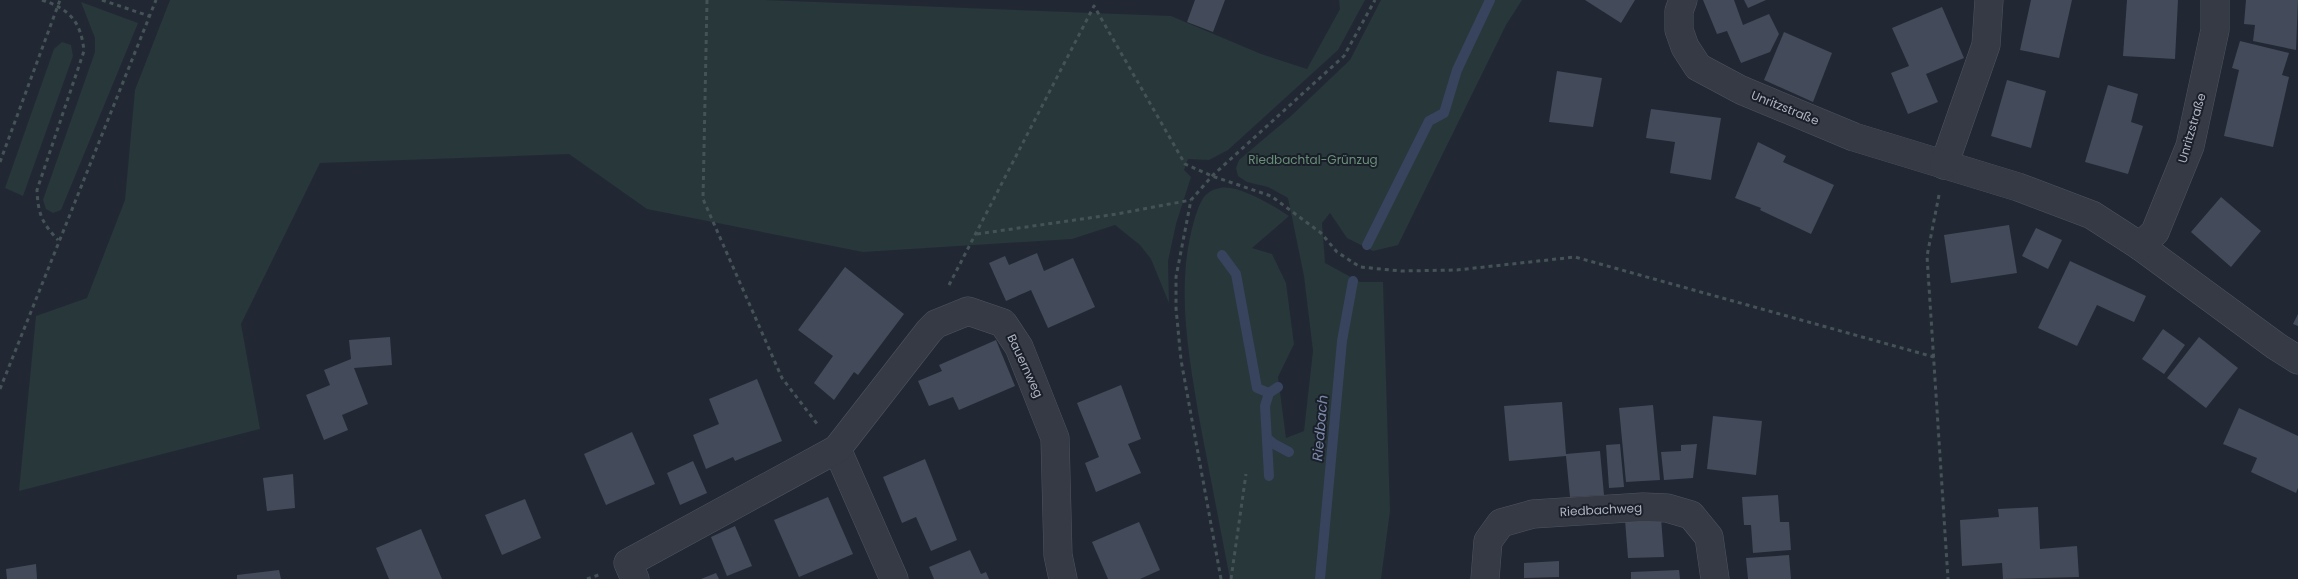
<svg xmlns="http://www.w3.org/2000/svg" width="2298" height="579" font-family="Poppins,sans-serif">
<style>
.green{fill:#27373a}
.lines{fill:none;stroke-linecap:round;stroke-linejoin:round}
.stream{stroke:#38435d;stroke-width:10}
.building{fill:#434a59}
.street-casing{stroke:#4f5460;stroke-width:29}
.path{stroke:#455357;stroke-width:3;stroke-dasharray:4 4;stroke-linecap:butt}
.street{stroke:#353a45;stroke-width:28}
.labels{text-anchor:middle;stroke-width:4;stroke-linejoin:round;paint-order:stroke}
.street-label{font-size:12px;fill:#afb4c2;stroke:#1a1f2a}
.park-label{font-size:12px;fill:#699077;stroke:#1a1f2a}
.water-label{font-size:14px;font-style:italic;fill:#7a88a8;stroke:#1a1f2a}
</style>
<rect width="100%" height="100%" fill="#222734"/>
<g class="green">
<polygon points="170,0 765,0 1171,16 1261,54 1307,69 1340,9 1339,0 1365,0 1338,50 1228,150 1209,160 1188,159 1184,170 1191,177 1176,224 1168,261 1169,303 1151,259 1140,245 1115,225 1072,239 863,252 647,209 569,154 320,163 241,324 260,429 19,491 36,316 87,298 125,200 135,90"/>
<path d="M1381 0H1522L1506 25 1398 245 1373 251 1347 238 1330 213 1322 223 1325 263 1360 282H1383L1390 511 1381 579H1230C1220 527 1210 475 1200 423 1189 357 1175 287 1194 221 1199 206 1202 191 1220 188 1238 184 1274 206 1289 216L1252 248 1272 254 1286 283 1294 344 1278 377 1286 438 1304 431 1313 351 1304 276 1288 198 1268 187 1247 182 1238 176 1236 168 1239 160 1291 116 1350 60Z"/>
<polygon points="81,2 138,23 61,210 53,213 46,209 43,200 95,52 95,38"/>
<polygon points="62,42 71,45 73,56 23,196 5,188 54,49"/>
</g>
<g class="lines">
<g class="stream">
<polyline points="1367,245 1429,121 1444,113 1457,70 1490,0"/>
<polyline points="1222,255 1236,274 1257,388 1269,393"/>
<polyline points="1267,438 1274,444 1289,452"/>
<polyline points="1269,476 1265,406 1269,393 1278,387"/>
<polyline points="1320,579 1342,341 1353,281"/>
</g>
</g>
<g class="building">
<polygon points="1195,0 1225,0 1213,32 1187,22"/>
<polygon points="1585,0 1635,0 1621,23"/>
<polygon points="1703,0 1734,0 1743,25 1769,14 1779,34 1770,52 1741,63 1727,31 1717,34"/>
<polygon points="1744,0 1766,0 1748,8"/>
<polygon points="2031,0 2072,0 2059,58 2020,50"/>
<polygon points="2127,0 2178,0 2175,59 2123,56"/>
<polygon points="2246,0 2298,0 2296,50 2253,41 2255,25 2244,24"/>
<polygon points="1942,7 1964,58 1926,74 1938,102 1908,114 1891,73 1909,66 1892,28"/>
<polygon points="1784,32 1832,53 1813,102 1764,80"/>
<polygon points="2240,41 2289,53 2282,75 2289,77 2273,147 2224,136 2239,70 2232,68"/>
<polygon points="1557,71 1602,78 1593,127 1549,122"/>
<polygon points="2007,80 2046,91 2031,148 1991,136"/>
<polygon points="2108,85 2138,94 2131,122 2143,126 2128,174 2085,162"/>
<polygon points="1651,109 1721,118 1711,180 1670,173 1675,142 1646,138"/>
<polygon points="1758,142 1786,156 1783,162 1834,185 1811,234 1760,210 1761,208 1735,198"/>
<polygon points="2221,197 2261,231 2231,267 2191,232"/>
<polygon points="2009,225 2017,273 1951,283 1944,235"/>
<polygon points="2036,228 2062,240 2048,269 2022,256"/>
<polygon points="1037,253 1044,271 1073,258 1095,307 1048,328 1031,290 1006,301 989,263 1005,256 1009,265"/>
<polygon points="2070,261 2146,296 2134,322 2097,305 2077,346 2038,328"/>
<polygon points="845,267 904,314 858,375 854,372 834,400 814,383 833,356 798,330"/>
<polygon points="2298,314 2298,326 2293,324"/>
<polygon points="2163,329 2185,345 2164,374 2142,359"/>
<polygon points="390,337 392,365 354,368 368,404 342,415 348,430 324,440 306,395 330,385 324,370 351,359 349,340"/>
<polygon points="2199,337 2238,368 2206,408 2167,378"/>
<polygon points="996,340 1015,386 959,410 953,397 929,406 918,381 942,371 939,365"/>
<polygon points="757,379 782,441 735,461 733,457 706,469 693,435 719,424 709,399"/>
<polygon points="1121,385 1141,439 1128,444 1141,473 1096,492 1085,463 1099,457 1077,403"/>
<polygon points="1562,402 1566,454 1600,451 1604,495 1570,497 1566,456 1509,461 1504,406"/>
<polygon points="1653,405 1660,480 1626,482 1619,408"/>
<polygon points="2239,408 2298,436 2298,488 2296,493 2251,472 2257,458 2223,444"/>
<polygon points="1713,416 1762,421 1756,475 1707,469"/>
<polygon points="632,432 655,484 606,505 584,454"/>
<polygon points="1620,444 1624,487 1609,488 1606,445"/>
<polygon points="1697,444 1693,478 1664,480 1661,452 1681,451 1681,445"/>
<polygon points="925,459 957,540 931,551 916,517 902,523 883,477"/>
<polygon points="693,461 707,493 680,505 667,473"/>
<polygon points="293,474 295,508 267,511 263,478"/>
<polygon points="1778,495 1780,522 1789,522 1791,550 1753,553 1751,525 1744,525 1742,497"/>
<polygon points="828,497 853,554 799,577 774,520"/>
<polygon points="525,499 541,538 502,555 485,515"/>
<polygon points="2038,507 2040,549 2077,546 2079,577 2003,579 2002,563 1962,566 1960,520 1999,517 1998,509"/>
<polygon points="1661,518 1664,557 1628,558 1625,520"/>
<polygon points="1139,522 1160,570 1140,579 1108,579 1092,542"/>
<polygon points="735,526 752,566 727,576 711,537"/>
<polygon points="421,529 442,579 389,579 376,548"/>
<polygon points="970,550 981,574 986,572 989,579 934,579 929,567"/>
<polygon points="1789,555 1791,579 1748,579 1746,558"/>
<polygon points="1559,561 1559,577 1524,578 1524,563"/>
<polygon points="36,564 37,579 7,579 6,569"/>
<polygon points="279,570 281,579 237,579 237,575"/>
<polygon points="1679,570 1680,579 1631,579 1631,572"/>
<polygon points="716,573 719,579 701,579"/>
</g>
<g class="lines">
<g class="street-casing">
<g id="street">
<polyline points="1683,0 1679,11 1679,30 1685,47 1698,67 1741,90 1854,137 2018,187 2092,215 2140,246 2276,346 2298,360"/>
<polyline points="1944,165 1986,45 1989,0"/>
<polyline points="2140,246 2155,232 2190,146 2215,30 2215,0"/>
<polyline points="837,449 894,579"/>
<polyline points="635,579 628,563 837,449 929,331 936,324 968,311 1003,323 1019,347 1055,438 1058,555 1063,579"/>
<polyline points="1485,579 1488,541 1501,523 1533,514 1643,507 1667,508 1691,515 1709,537 1715,579"/>
</g>
</g>
<g class="path">
<path d="M42 0C70 9 81 22 84 51L37 190C38 214 42 223 58 240"/>
<polyline points="102,0 149,16"/>
<polyline points="707,0 703,199 782,378 818,425"/>
<polyline points="0,162 60,0"/>
<polyline points="1939,195 1927,256 1948,579"/>
<polyline points="977,234 1117,214 1191,200"/>
<polyline points="949,285 1094,6 1185,164 1212,176 1271,196 1321,233 1337,252 1360,267 1401,271 1457,270 1575,257 1934,357"/>
<polyline points="0,389 156,0"/>
<polyline points="587,579 601,574"/>
<polyline points="1221,579 1181,360 1176,308 1176,277 1191,200 1212,176 1344,56 1375,0"/>
<polyline points="1231,579 1246,474"/>
</g>
<use href="#street" class="street"/>
</g>
<g class="labels">
<g class="street-label">
<text transform="translate(1785 108) rotate(22)" y="4">Unritzstraße</text>
<text transform="translate(2192 128) rotate(-74)" y="4">Unritzstraße</text>
<text transform="translate(1025 366) rotate(65)" y="4">Bauernweg</text>
<text transform="translate(1601 510) rotate(-3)" y="4">Riedbachweg</text>
</g>
<g class="park-label">
<text x="1313" y="164">Riedbachtal-Grünzug</text>
</g>
<g class="water-label">
<text transform="translate(1320 428) rotate(-85)" y="5">Riedbach</text>
</g>
</g>
</svg>
